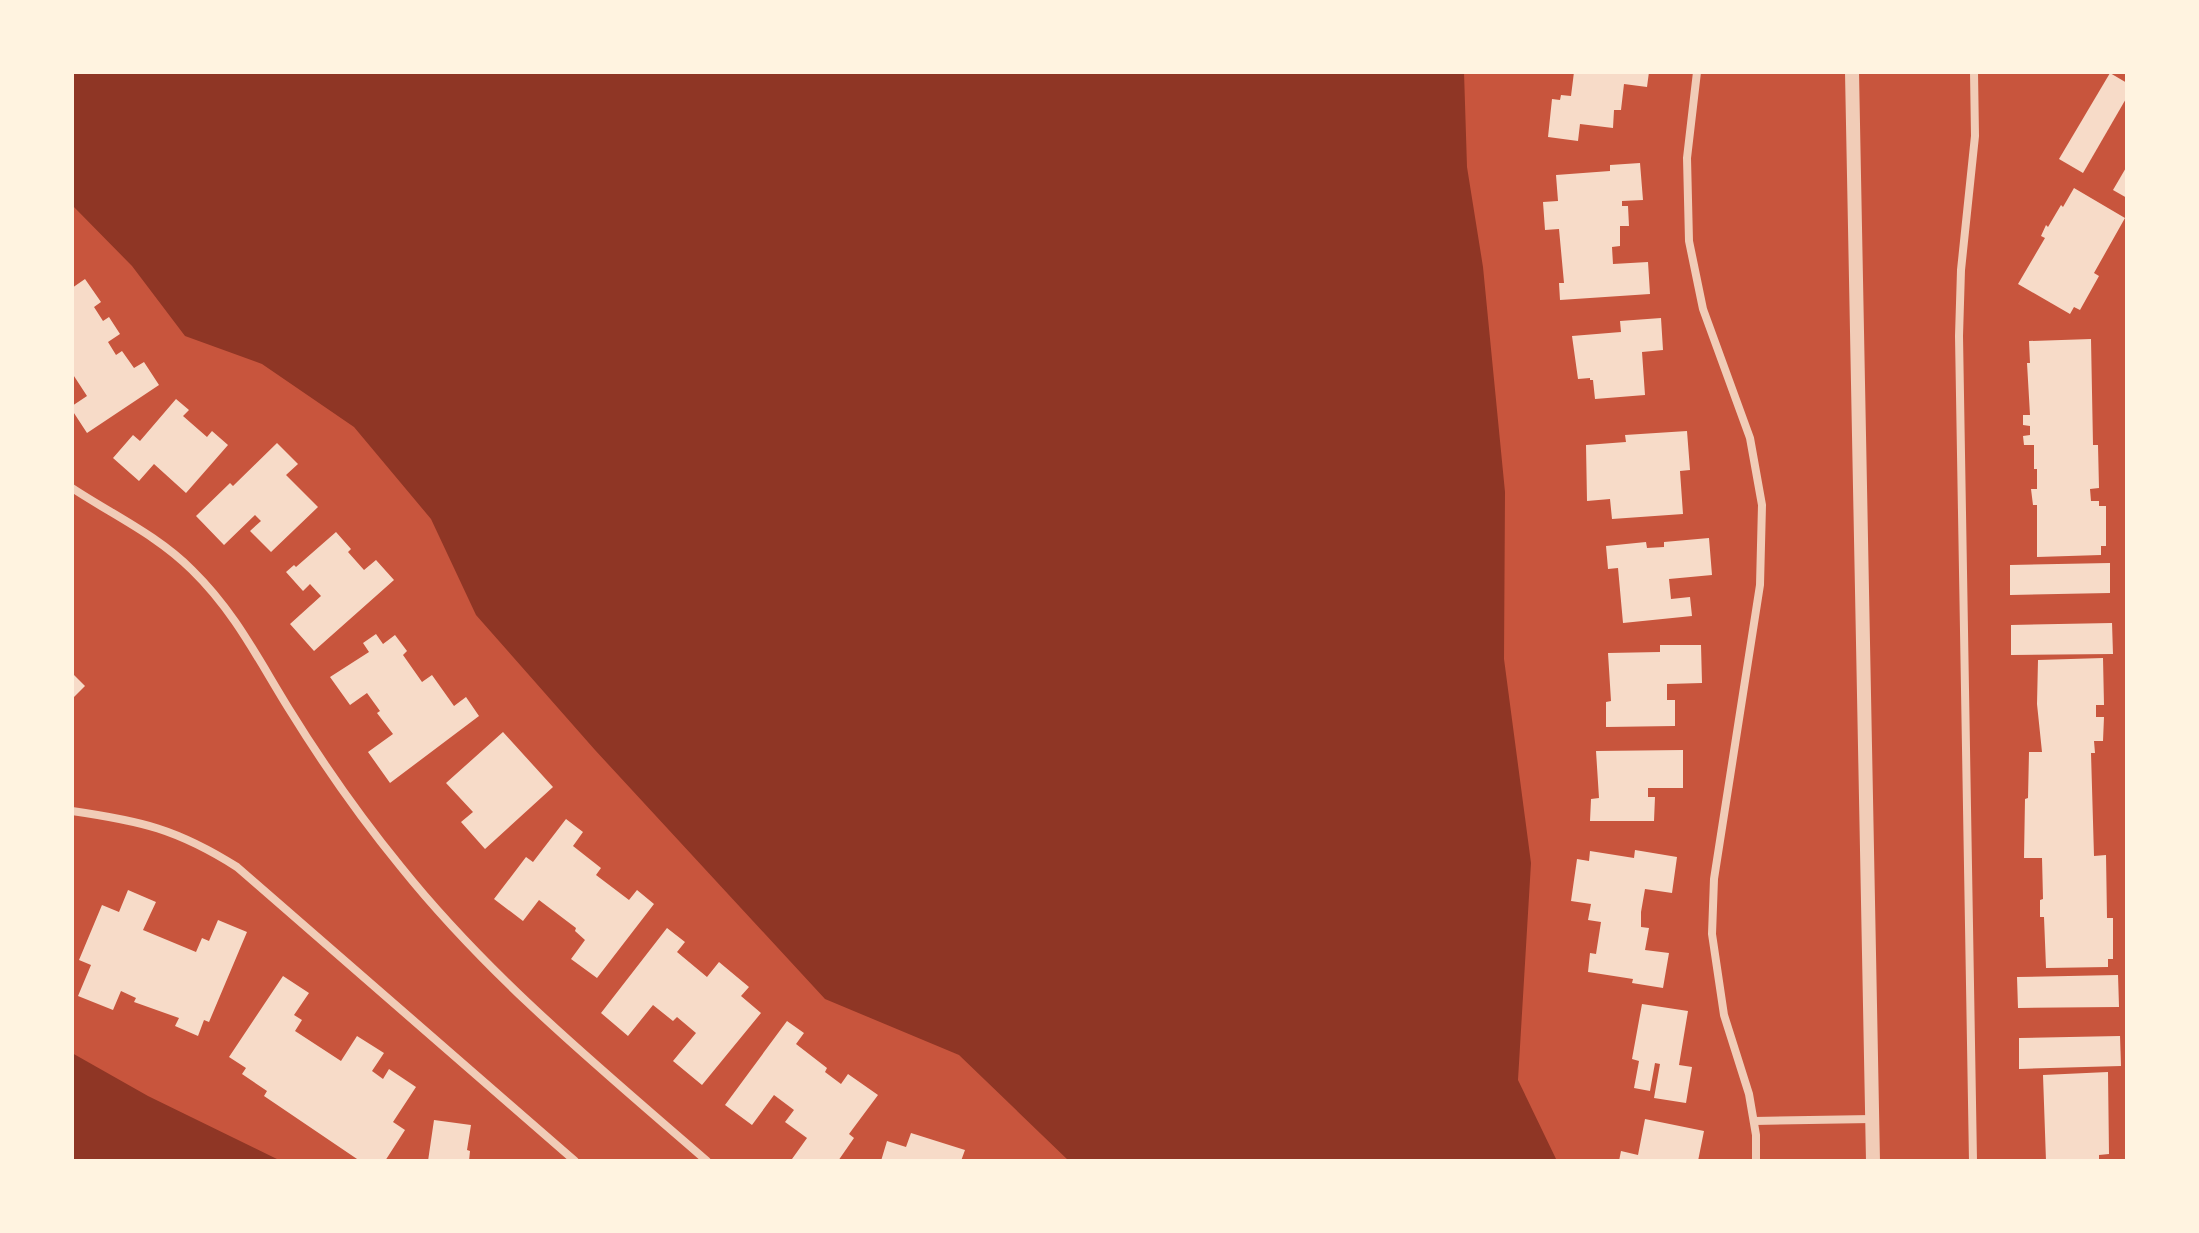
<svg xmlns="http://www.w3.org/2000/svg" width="2199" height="1233" font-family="Manrope,sans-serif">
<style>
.water{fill:#8f3625}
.building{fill:#f7dbc8}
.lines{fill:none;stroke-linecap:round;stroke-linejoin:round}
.minor{stroke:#f1ccb7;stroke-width:8}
.tertiary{stroke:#f1ccb7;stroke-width:14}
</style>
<rect width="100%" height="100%" fill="#c8553d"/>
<g class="water">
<polygon points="72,72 1464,72 1467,167 1483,267 1505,492 1504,659 1531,863 1518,1080 1557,1161 1069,1161 959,1055 825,999 595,750 476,615 431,519 354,427 262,364 185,336 132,266 72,205"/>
<polygon points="72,1053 148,1096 281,1161 72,1161"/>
</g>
<g class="building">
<polygon points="1574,72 1649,72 1647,87 1624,84 1621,110 1614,110 1613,128 1580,124 1578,141 1548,137 1552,99 1560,100 1561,95 1571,96"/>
<polygon points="2110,73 2127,83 2127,97 2083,173 2059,159"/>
<polygon points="1640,163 1643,200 1622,201 1622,206 1628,206 1629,226 1620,226 1620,246 1612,247 1613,264 1648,262 1650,294 1560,300 1559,283 1564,283 1559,229 1545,230 1543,202 1558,201 1556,175 1610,171 1610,165"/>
<polygon points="2127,166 2127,198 2113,190"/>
<polygon points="2074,188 2125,218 2094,273 2099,276 2080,310 2074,307 2070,314 2018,284 2045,238 2041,236 2046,225 2048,227 2061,205 2063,207"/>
<polygon points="85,279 101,302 94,307 103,321 109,317 120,334 108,342 116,355 122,351 134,368 144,362 159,385 87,433 72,410 72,406 87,396 72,373 72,288"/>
<polygon points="1661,318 1663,350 1642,352 1645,395 1595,399 1593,380 1590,380 1590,378 1578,379 1572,336 1621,332 1620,321"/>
<polygon points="2091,339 2093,445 2098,445 2099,488 2090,489 2091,501 2099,501 2099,506 2106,506 2106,546 2101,546 2101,555 2037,557 2037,505 2033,505 2031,489 2037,489 2037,469 2034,469 2034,445 2024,445 2023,436 2030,435 2030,426 2023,425 2023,415 2030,415 2027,363 2030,363 2029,341"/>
<polygon points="176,399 189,410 183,416 207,437 212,431 228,445 186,493 154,464 139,481 113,458 133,435 140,441"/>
<polygon points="1687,431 1690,470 1680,471 1683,514 1612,519 1610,499 1587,501 1586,445 1626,442 1625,435"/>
<polygon points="277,443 298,464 286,475 318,507 271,552 250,531 261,521 255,515 224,545 196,516 230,483 233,486"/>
<polygon points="336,532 351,549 348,552 364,570 376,560 394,580 314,651 290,624 321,596 310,584 303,591 286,572 294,565 296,567"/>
<polygon points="1709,538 1712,575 1669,579 1671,599 1690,597 1692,616 1623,623 1618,568 1608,569 1606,546 1646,542 1647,548 1664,547 1664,542"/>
<polygon points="2110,563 2110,593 2010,595 2010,565"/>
<polygon points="2112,623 2113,654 2011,655 2011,625"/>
<polygon points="376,634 383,644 395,635 407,651 403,655 422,682 432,675 454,706 466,697 479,716 390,783 368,752 393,734 377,713 380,711 367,693 350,705 330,677 369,652 363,643"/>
<polygon points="1660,645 1701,645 1702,683 1667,684 1667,700 1675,700 1675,726 1606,727 1606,702 1611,701 1608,653 1660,652"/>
<polygon points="2103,658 2104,705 2096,705 2096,717 2104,717 2103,741 2094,741 2095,753 2091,753 2094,856 2106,855 2107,918 2113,918 2113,959 2108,959 2108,967 2046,968 2044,917 2040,917 2040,900 2043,899 2042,858 2024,858 2025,799 2028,798 2029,752 2042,752 2037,704 2038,660"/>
<polygon points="72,673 85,686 72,699"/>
<polygon points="503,732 553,787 485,849 461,822 473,812 446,783"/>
<polygon points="1683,750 1683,788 1648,788 1648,797 1655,797 1654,821 1590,821 1591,799 1599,798 1596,751"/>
<polygon points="566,819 583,832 573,846 601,868 596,875 629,900 637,890 654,904 597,978 571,959 585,940 575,931 576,928 539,900 523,921 494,899 526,857 533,862"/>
<polygon points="1635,850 1677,857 1672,893 1645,889 1641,912 1641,927 1649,928 1645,950 1669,953 1663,988 1632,983 1633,979 1588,972 1590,953 1596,954 1601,922 1588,920 1591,904 1571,901 1577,859 1589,861 1590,851 1634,858"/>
<polygon points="128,890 156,902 143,930 196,952 202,938 209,941 218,920 247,932 209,1022 204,1020 198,1036 175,1026 179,1018 134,1002 136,998 121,991 113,1010 78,996 91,965 79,960 102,905 119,912"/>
<polygon points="667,928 685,942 677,952 707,977 719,962 749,987 741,996 761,1013 702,1085 673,1061 696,1033 677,1017 673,1021 653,1005 628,1036 601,1013"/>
<polygon points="2118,975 2119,1007 2018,1008 2017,977"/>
<polygon points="283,976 309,993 294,1015 302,1020 295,1031 341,1061 357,1036 384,1053 372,1071 383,1079 389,1069 416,1087 393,1122 405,1130 385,1161 360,1161 264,1096 267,1091 242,1074 246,1068 229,1057"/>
<polygon points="1642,1004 1688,1011 1679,1065 1692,1067 1686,1103 1654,1098 1660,1064 1655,1063 1650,1091 1634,1088 1639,1061 1632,1059"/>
<polygon points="787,1021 804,1033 796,1044 827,1068 825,1072 841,1084 848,1074 878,1095 849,1134 854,1138 838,1161 792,1159 807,1138 785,1122 794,1110 774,1095 752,1125 725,1105"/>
<polygon points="2120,1036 2121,1066 2019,1069 2019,1038"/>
<polygon points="2108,1072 2109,1154 2099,1155 2099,1161 2046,1161 2043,1075"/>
<polygon points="1645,1119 1704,1131 1698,1161 1619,1161 1621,1151 1638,1155"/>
<polygon points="434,1120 471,1125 467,1150 470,1151 469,1161 428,1161"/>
<polygon points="911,1133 965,1150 961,1161 881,1161 887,1141 906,1147"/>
</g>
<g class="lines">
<g class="minor">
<polyline points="1697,72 1687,158 1689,241 1703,309 1750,438 1762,505 1760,585 1714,879 1712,934 1724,1015 1749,1094 1756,1135 1756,1161"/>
<path d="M72 488C113 515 157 535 192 570 235 612 258 659 289 709 323 764 360 817 401 867 490 978 600 1068 707 1161"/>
<path d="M72 811C141 821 177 829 237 867L575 1161"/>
<polyline points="1754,1121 1872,1119"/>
<polyline points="1973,1161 1959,336 1961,270 1975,136 1974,72"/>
</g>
<polyline class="tertiary" points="1852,72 1873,1161"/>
</g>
<rect width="2199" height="1233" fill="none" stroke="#fff3e0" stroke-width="148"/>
</svg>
